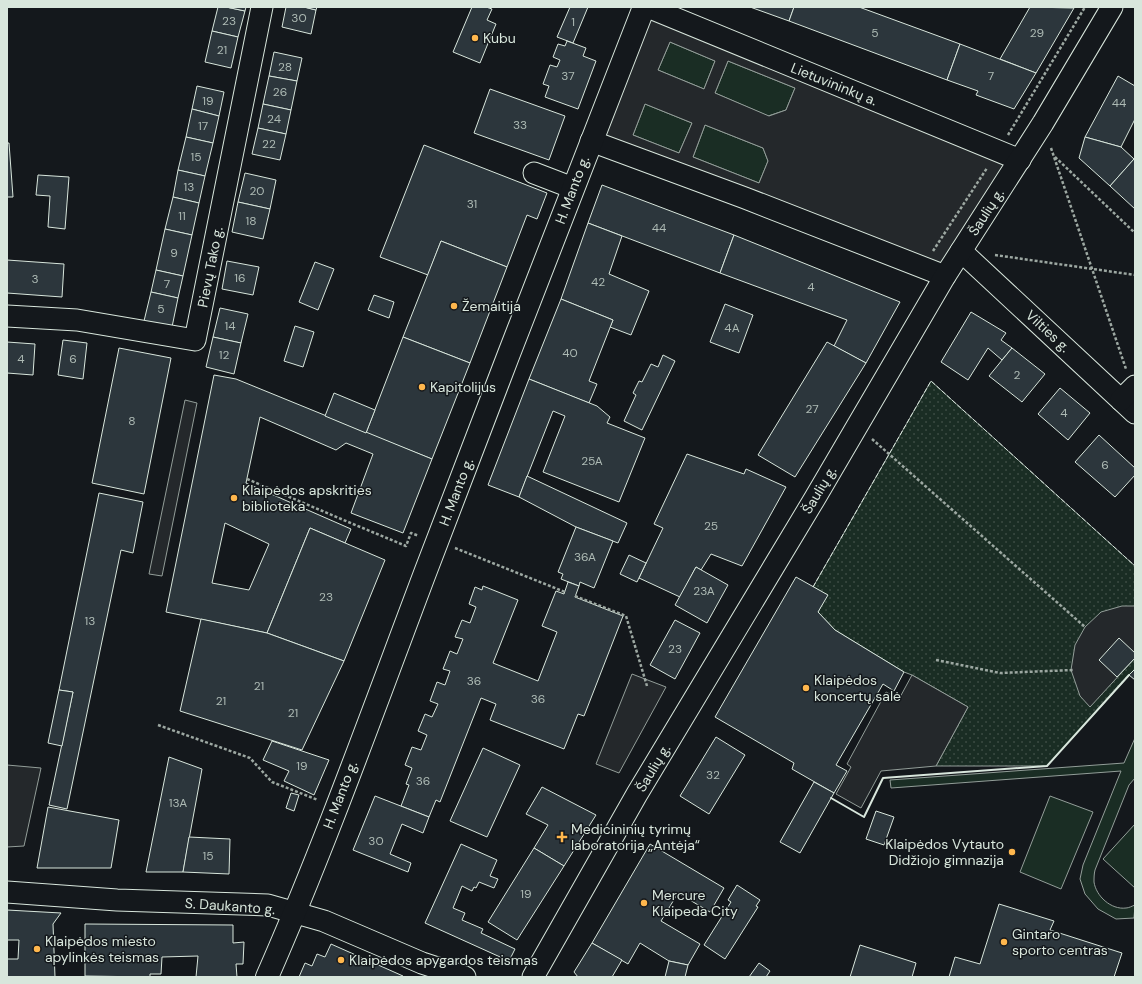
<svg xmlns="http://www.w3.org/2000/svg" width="1142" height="984" font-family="'DM Sans',sans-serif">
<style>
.grass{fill:#1a2d24;stroke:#939e99}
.park{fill:url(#park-dots);stroke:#939e99}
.parking{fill:#24282b;stroke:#939e99;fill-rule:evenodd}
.building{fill:#2c363c;stroke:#d8e6dc;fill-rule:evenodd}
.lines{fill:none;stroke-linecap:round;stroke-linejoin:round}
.minor-casing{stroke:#d8e6dc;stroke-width:23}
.major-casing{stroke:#d8e6dc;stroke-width:24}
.path{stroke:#9da8a2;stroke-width:2.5;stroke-dasharray:3 2;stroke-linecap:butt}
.minor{stroke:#14181c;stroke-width:21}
.major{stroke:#14181c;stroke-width:22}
.fence{stroke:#d8e6dc;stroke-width:1;stroke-dasharray:5 2;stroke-linecap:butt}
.wall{stroke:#d8e6dc;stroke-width:2}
.poi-dot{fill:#ffb74d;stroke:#14181c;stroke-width:1.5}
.labels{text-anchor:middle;stroke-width:3;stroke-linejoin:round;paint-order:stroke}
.number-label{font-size:12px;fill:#adbab4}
.poi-label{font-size:14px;fill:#d8e6dc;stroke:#14181c;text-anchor:start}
.street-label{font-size:14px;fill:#d8e6dc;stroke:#14181c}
</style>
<defs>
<pattern id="park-dots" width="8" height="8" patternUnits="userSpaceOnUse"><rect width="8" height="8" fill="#1a2d24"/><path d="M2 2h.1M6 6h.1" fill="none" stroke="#3b4b43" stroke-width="1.8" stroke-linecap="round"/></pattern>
</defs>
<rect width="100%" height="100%" fill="#14181c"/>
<g class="grass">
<polygon points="670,42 715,61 704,89 658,70"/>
<polygon points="728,61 795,88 786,110 768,116 715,93"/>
<polygon points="645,104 692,123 679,153 633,135"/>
<polygon points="705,125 763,148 768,161 759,183 693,157"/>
<path d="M1135 738V778L1129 785 1095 870C1094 874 1094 878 1094 882 1096 896 1111 910 1126 908 1129 908 1132 906 1135 905L1134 918 1116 919 1098 909 1085 894 1080 879 1083 865 1121 771 891 788 890 780 1124 763Z"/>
<polygon points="1050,796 1093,812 1061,889 1020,872"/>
<polygon points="1135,824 1135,888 1103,859"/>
</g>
<polygon class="park" points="931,381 1135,566 1135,669 1047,766 936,766 968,707 912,675 904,672 835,630 818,612 827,595 813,587"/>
<g class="parking">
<path d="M644 7 1020 160 945 276 591 141ZM670 42 715 61 704 89 658 70ZM728 61 795 88 786 110 769 116 715 93ZM645 104 692 123 679 153 633 135ZM705 125 763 148 768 161 759 183 693 157Z"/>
<polygon points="185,400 197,403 162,576 149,574"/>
<polygon points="1122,606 1135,606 1135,658 1090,707 1080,696 1071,670 1075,645 1085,627 1101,612"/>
<polygon points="632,674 666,687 619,773 596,764"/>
<polygon points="912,675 968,707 936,766 881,771 861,808 836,794 851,767 847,764 886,692 899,699"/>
<polygon points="7,765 41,768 24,846 7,847"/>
</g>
<g class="building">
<polygon points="218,7 226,7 245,11 238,37 212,31"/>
<polygon points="226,7 246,7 245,11"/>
<polygon points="286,7 304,7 316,10 311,34 282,27"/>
<polygon points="304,7 317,7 316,10"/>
<polygon points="472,7 486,7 492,9 487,20 496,24 480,63 453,52"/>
<polygon points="570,7 588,7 573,43 557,37"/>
<polygon points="750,7 794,7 789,21"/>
<polygon points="794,7 859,7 960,44 947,80 789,21"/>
<polygon points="1030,7 1074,8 1036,73 1000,59"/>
<polygon points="212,31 238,37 231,68 205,62"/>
<polygon points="567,41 586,48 583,56 596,61 578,109 545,97 549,86 543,84 550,65 557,67 560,60 553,57 558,44 565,46"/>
<polygon points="960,44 1036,73 1014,109 976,95 978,91 947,80"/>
<polygon points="274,52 302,58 297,81 269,76"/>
<polygon points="269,76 297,81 291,110 263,104"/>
<polygon points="1118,76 1135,86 1135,119 1121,147 1085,137"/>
<polygon points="197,86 224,92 219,116 192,109"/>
<polygon points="490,89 565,116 549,160 474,133"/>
<polygon points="263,104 291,110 286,134 258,128"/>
<polygon points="192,109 219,116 213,143 186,137"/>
<polygon points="258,128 286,134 280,160 252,154"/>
<polygon points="186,137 213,143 205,176 178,170"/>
<polygon points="1085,137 1121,147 1134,159 1110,186 1079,158"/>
<polygon points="7,143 9,143 13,197 7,197"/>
<polygon points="424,145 547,193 537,219 527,215 507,267 441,241 428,275 380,257"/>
<polygon points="1134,159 1135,160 1135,209 1110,186"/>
<polygon points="178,170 205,176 199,203 173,197"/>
<polygon points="245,173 276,180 270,209 238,202"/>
<polygon points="38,175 69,177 65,229 48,227 50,196 36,195"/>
<polygon points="602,185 734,235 720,273 588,223"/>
<polygon points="173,197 199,203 192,235 165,229"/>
<polygon points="238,202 270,209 263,239 232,232"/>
<polygon points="588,223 622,236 609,274 649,291 631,335 610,327 613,320 561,299"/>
<polygon points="165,229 192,235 183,276 156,270"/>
<polygon points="734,235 900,302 866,363 834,346 847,320 720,273"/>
<polygon points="441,241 507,267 470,363 403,337"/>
<polygon points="7,260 64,264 62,297 7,293"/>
<polygon points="227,261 259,267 253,295 222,289"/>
<polygon points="315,262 334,269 318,310 299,302"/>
<polygon points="156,270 183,276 178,298 151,292"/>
<polygon points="151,292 178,298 172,327 144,321"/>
<polygon points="374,295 394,302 389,318 368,310"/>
<polygon points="561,299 613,320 589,381 597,384 589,403 529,379"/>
<polygon points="725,304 753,315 739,353 710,342"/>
<polygon points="220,308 248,314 241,343 213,337"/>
<polygon points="971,312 1006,333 1001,340 1012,348 1002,360 988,348 968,380 941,362"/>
<polygon points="295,326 314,332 303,367 284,361"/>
<polygon points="213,337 241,343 234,374 206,367"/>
<polygon points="403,337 470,363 432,459 366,433"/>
<polygon points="63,340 87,343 83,379 58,375"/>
<polygon points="7,342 35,344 33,375 7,373"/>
<polygon points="827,342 866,363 795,477 758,455"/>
<polygon points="119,348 171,358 144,494 92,483"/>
<polygon points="1012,348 1045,374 1022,402 989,376"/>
<polygon points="663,355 675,361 642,430 624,421 636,395 633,393 639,381 642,382 651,364 658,367"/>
<path d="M214 375 236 379 432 459 403 533 351 513 373 454 346 443 336 450 260 417 246 483 351 529 345 543 310 528 267 633 166 612ZM225 523 269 544 249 590 212 583Z"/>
<polygon points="529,379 597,406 610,417 607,423 645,438 619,502 543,472 565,416 553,411 519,497 488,485"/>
<polygon points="1060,388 1090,413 1068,440 1038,414"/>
<polygon points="334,393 375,410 366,433 325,416"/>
<polygon points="1099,435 1135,468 1135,475 1115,497 1075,462"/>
<polygon points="687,454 744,474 746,469 786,487 742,566 711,554 701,570 696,567 680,597 639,578 663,528 654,524"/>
<polygon points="527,476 627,523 618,543 576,527 519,497"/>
<polygon points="99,493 143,502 133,553 121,550 67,809 49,805 73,692 59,690"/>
<polygon points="576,527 613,541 594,588 580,582 579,586 561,579 563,574 558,572"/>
<polygon points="310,528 385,560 344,661 267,633"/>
<polygon points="629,555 646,563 637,582 620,574"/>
<polygon points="696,567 728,585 707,623 675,605"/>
<polygon points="796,577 828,595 818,612 835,630 904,672 894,691 883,684 836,765 847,771 834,793 792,769 794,763 715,717"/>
<polygon points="568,582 579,586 575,597 623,616 584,716 578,714 564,749 490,720 496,704 481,698 440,802 436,800 429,817 401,806 409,785 406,784 412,768 405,765 412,747 421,750 427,735 418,731 425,714 432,717 438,704 430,701 437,682 445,685 450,671 443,669 450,651 457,654 463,639 455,637 462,620 470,623 476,607 469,604 475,587 482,590 483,586 518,600 493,663 538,681 557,632 542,626 556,591 564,594"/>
<polygon points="201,619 267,633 344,661 302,750 180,711"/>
<polygon points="675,620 700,633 675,679 650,665"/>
<polygon points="1119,638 1135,653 1135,658 1117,677 1099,660"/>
<polygon points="1135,669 1135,680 1129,675"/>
<polygon points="59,690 73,692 62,746 48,743"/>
<polygon points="716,737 745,755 709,814 680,796"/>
<polygon points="272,741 329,760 314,795 284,781 289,771 263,760"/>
<polygon points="483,748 520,765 487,837 450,821"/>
<polygon points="169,757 202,769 183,872 146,872"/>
<polygon points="814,782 834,793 800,853 780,842"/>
<polygon points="542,787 596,815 564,866 534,848 548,825 526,814"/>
<polygon points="291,793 299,795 294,811 286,808"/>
<polygon points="375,796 429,817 423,833 402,824 390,854 411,863 408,872 353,850"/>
<polygon points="48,807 119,820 111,868 37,868"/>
<polygon points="876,811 894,817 884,845 866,839"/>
<polygon points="189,837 230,839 229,874 183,872"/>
<polygon points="461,844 497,860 490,876 498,879 494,888 479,882 476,888 474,887 472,891 462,886 453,908 465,913 462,920 483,929 481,933 515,949 509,961 425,923"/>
<polygon points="650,844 724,888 710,912 678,893 661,921 700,944 688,965 669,961 640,943 628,964 592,943"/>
<polygon points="534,848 564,866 517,940 488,922"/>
<polygon points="737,885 760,900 756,906 758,907 725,959 704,945 731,902 728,900"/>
<polygon points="999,904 1054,921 1050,930 1122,953 1114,977 949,977 955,957 980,964"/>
<polygon points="7,910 61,913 53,924 55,977 7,977 7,959 18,959 19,940 7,940"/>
<polygon points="85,924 233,925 233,943 244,942 243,964 236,964 237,977 196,977 198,956 162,957 161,974 150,974 150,977 85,976"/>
<polygon points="592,943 622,960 612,977 578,977 574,972"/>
<polygon points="331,944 403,976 403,977 299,977 305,963 312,966 317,954 325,957"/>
<polygon points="860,945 916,963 912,977 850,977"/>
<polygon points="669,961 688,965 685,977 665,977"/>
<polygon points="759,963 770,971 766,977 749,977"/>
</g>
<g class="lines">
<g class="minor-casing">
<g id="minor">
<polyline points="648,7 1020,160"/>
<polyline points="591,141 745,198 945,276"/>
<polyline points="534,173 573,188"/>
<polyline points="961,251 1135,413"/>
<polyline points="7,316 77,320 195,340 262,7"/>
<polyline points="1121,400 1135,386"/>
<polyline points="7,892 117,900 268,905 324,921 422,963 465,977"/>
<polyline points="533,977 637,794 815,498 945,276 1043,123 1112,7"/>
</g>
</g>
<g class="major-casing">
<path id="major" d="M267 977C325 845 374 708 425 573 497 384 570 195 644 7"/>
</g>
<g class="path">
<polyline points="1008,135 1085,7"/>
<polyline points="1051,148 1126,369"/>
<polyline points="1055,157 1135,233"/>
<polyline points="933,251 987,168"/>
<polyline points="995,255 1135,275"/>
<polyline points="872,439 1085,627"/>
<polyline points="247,479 353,524 406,546 411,533 419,536"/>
<polyline points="455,548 565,592"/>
<polyline points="575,596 626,616 647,686"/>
<polyline points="936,660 1000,673 1073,670"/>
<polyline points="158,725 250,758 272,782 318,800"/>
</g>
<use href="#minor" class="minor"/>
<use href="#major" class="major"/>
<polyline class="fence" points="813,587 931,381 1135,566"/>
<polyline class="wall" points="831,798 864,817 883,778 1047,766 1129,675"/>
</g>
<g class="poi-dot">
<circle cx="475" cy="38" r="4"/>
<circle cx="454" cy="306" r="4"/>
<circle cx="422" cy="387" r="4"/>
<circle cx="234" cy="498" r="4"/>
<circle cx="806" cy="688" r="4"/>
<path d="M560 831h4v4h4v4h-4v4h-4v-4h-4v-4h4z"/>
<circle cx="1012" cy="852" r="4"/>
<circle cx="644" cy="903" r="4"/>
<circle cx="1004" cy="942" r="4"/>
<circle cx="37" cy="949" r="4"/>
<circle cx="341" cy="960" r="4"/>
</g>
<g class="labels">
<g class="number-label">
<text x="299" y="22">30</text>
<text x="229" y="25">23</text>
<text x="573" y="26">1</text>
<text x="875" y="37">5</text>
<text x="1037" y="37">29</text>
<text x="222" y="54">21</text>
<text x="285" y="71">28</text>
<text x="568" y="80">37</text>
<text x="991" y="80">7</text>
<text x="280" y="96">26</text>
<text x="208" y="105">19</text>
<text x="1119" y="107">44</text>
<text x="274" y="123">24</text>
<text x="520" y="129">33</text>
<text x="203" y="130">17</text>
<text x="269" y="148">22</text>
<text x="196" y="161">15</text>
<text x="189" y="191">13</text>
<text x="257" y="195">20</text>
<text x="472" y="208">31</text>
<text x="182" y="220">11</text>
<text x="251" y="225">18</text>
<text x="659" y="232">44</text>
<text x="174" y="257">9</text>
<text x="240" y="282">16</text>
<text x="35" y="283">3</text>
<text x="598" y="286">42</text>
<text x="167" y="288">7</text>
<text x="811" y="291">4</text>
<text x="161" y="313">5</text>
<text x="230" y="330">14</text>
<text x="732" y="332">4A</text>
<text x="570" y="357">40</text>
<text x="224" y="359">12</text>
<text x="21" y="363">4</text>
<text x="73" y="363">6</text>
<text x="1017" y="379">2</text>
<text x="812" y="413">27</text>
<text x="1064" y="417">4</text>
<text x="132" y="425">8</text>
<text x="592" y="465">25A</text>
<text x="1105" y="469">6</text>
<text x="711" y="530">25</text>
<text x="585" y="561">36A</text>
<text x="704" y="595">23A</text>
<text x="326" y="601">23</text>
<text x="90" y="625">13</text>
<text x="675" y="653">23</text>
<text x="474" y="685">36</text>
<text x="259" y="690">21</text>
<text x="538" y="703">36</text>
<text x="221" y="705">21</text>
<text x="293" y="717">21</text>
<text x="302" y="770">19</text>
<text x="713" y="779">32</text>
<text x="423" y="785">36</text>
<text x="178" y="807">13A</text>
<text x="376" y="845">30</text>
<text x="208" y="860">15</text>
<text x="526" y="898">19</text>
</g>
<g class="poi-label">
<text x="483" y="43">Kubu</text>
<text x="462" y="311">Žemaitija</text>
<text x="430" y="392">Kapitolijus</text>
<text x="242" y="495">Klaipėdos apskrities<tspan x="242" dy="16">biblioteka</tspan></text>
<text x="814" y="685">Klaipėdos<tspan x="814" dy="16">koncertų salė</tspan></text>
<text x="571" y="834">Medicininių tyrimų<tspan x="571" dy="16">laboratorija „Antėja“</tspan></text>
<text x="1004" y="849" text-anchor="end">Klaipėdos Vytauto<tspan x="1004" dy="16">Didžiojo gimnazija</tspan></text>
<text x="652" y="900">Mercure<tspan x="652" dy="16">Klaipeda City</tspan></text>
<text x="1012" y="939">Gintaro<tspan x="1012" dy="16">sporto centras</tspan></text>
<text x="45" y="946">Klaipėdos miesto<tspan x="45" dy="16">apylinkės teismas</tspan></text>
<text x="349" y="965">Klaipėdos apygardos teismas</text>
</g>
<g class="street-label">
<text transform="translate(834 84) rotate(22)" y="5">Lietuvininkų a.</text>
<text transform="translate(572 190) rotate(-69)" y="5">H. Manto g.</text>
<text transform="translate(986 212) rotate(-57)" y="5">Šaulių g.</text>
<text transform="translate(210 267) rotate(-79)" y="5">Pievų Tako g.</text>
<text transform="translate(1048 331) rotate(43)" y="5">Vilties g.</text>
<text transform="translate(819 490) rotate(-59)" y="5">Šaulių g.</text>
<text transform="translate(456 492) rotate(-69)" y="5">H. Manto g.</text>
<text transform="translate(653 768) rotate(-59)" y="5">Šaulių g.</text>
<text transform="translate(340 795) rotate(-69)" y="5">H. Manto g.</text>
<text transform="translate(230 906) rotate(4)" y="5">S. Daukanto g.</text>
</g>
</g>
<rect width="1142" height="984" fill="none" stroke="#d8e6dc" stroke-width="16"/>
</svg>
